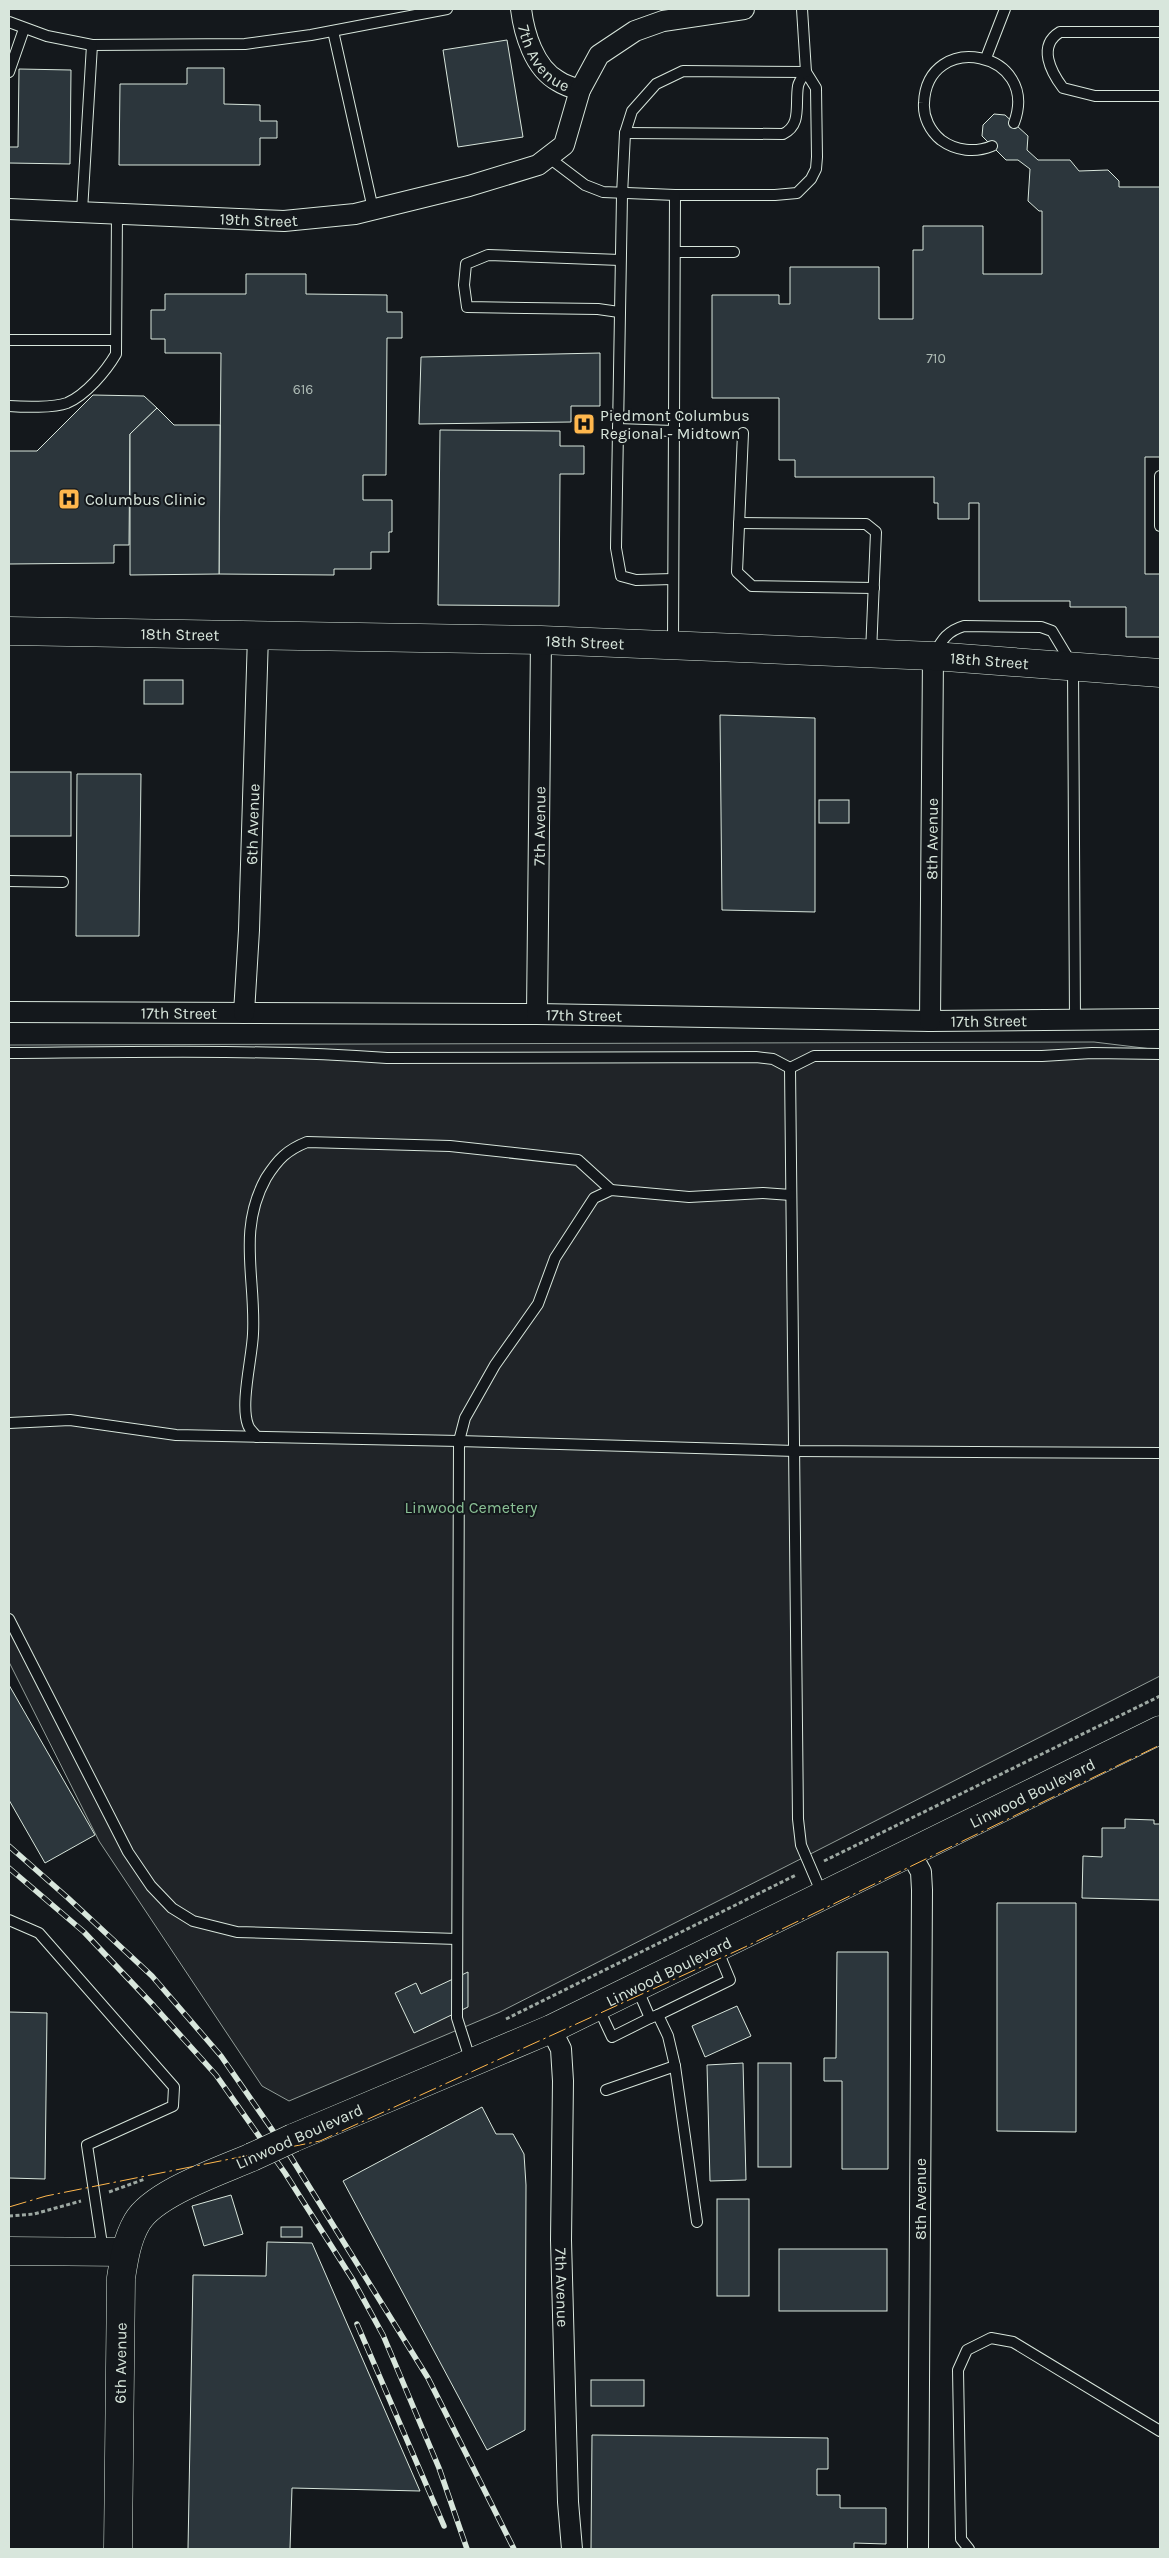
<svg xmlns="http://www.w3.org/2000/svg" width="1169" height="2558" font-family="Karla,sans-serif">
<style>
.green{fill:#202428;stroke:#939e99}
.building{fill:#2c363c;stroke:#d8e6dc}
.lines{fill:none;stroke-linecap:round;stroke-linejoin:round}
.lane-casing{stroke:#d8e6dc;stroke-width:12}
.street-casing{stroke:#d8e6dc;stroke-width:22}
.secondary-casing{stroke:#d8e6dc;stroke-width:29}
.path{stroke:#9da8a2;stroke-width:3;stroke-dasharray:4 2.5;stroke-linecap:butt}
.lane{stroke:#14181c;stroke-width:10}
.street{stroke:#14181c;stroke-width:20}
.secondary{stroke:#14181c;stroke-width:28}
.rail-casing{stroke:#d8e6dc;stroke-width:5.5}
.rail{stroke:#14181c;stroke-width:4;stroke-dasharray:11;stroke-linecap:butt}
.secondary-bridge-casing{stroke:#d8e6dc;stroke-width:29;stroke-linecap:butt}
.secondary-bridge{stroke:#14181c;stroke-width:28}
.power{stroke:#ffb74d;stroke-width:1;stroke-dasharray:18 4 2.5 4;stroke-linecap:butt}
.labels{text-anchor:middle;stroke-width:4;stroke-linejoin:round;paint-order:stroke}
.number-label{font-size:14px;fill:#adbab4}
.street-label{font-size:16px;fill:#d8e6dc;stroke:#14181c}
.poi-label{font-size:16px;fill:#d8e6dc;stroke:#14181c;text-anchor:start}
.park-label{font-size:16px;fill:#8ac095;stroke:#14181c}
</style>
<rect width="100%" height="100%" fill="#14181c"/>
<polygon class="green" points="1094,1042 1160,1050 1160,1676 500,2012 289,2101 262,2086 99,1841 9,1662 9,1045"/>
<g class="building">
<polygon points="507,40 523,137 458,147 443,50"/>
<polygon points="187,68 224,68 224,104 260,105 260,121 277,121 277,138 260,138 260,165 119,165 120,84 187,84"/>
<polygon points="19,69 71,70 70,164 9,163 9,147 18,147"/>
<polygon points="994,114 1005,115 1028,136 1027,150 1038,160 1070,160 1079,171 1108,170 1119,181 1119,187 1160,187 1160,457 1145,457 1145,574 1160,574 1160,637 1126,637 1126,607 1070,607 1070,601 979,601 979,503 969,503 969,519 938,519 938,503 934,503 934,477 795,477 795,460 779,460 779,398 712,398 712,295 779,295 779,304 790,304 790,267 879,267 879,319 913,319 913,250 923,250 923,226 983,226 983,274 1042,274 1042,211 1039,211 1028,201 1030,169 1018,160 1006,160 982,136 983,125"/>
<polygon points="246,274 306,274 306,294 387,295 387,312 402,312 402,338 387,338 386,475 363,475 363,500 392,500 392,532 389,532 389,552 371,552 371,569 334,569 334,575 219,574 221,353 165,353 165,339 151,339 151,310 165,310 165,294 246,294"/>
<polygon points="600,353 600,406 571,406 571,422 419,424 421,357"/>
<polygon points="93,395 144,396 157,408 130,434 129,545 114,545 114,563 9,564 9,451 37,451"/>
<polygon points="157,408 174,425 220,425 219,574 130,575 130,434"/>
<polygon points="440,430 560,431 560,446 584,446 584,474 560,474 559,606 438,605"/>
<rect x="144" y="680" width="39" height="24"/>
<polygon points="720,715 815,718 815,912 722,910"/>
<rect x="9" y="772" width="62" height="64"/>
<polygon points="77,774 141,774 139,936 76,936"/>
<rect x="819" y="800" width="30" height="23"/>
<polygon points="9,1685 95,1835 45,1863 9,1800"/>
<polygon points="1125,1819 1154,1820 1154,1824 1160,1824 1160,1900 1082,1898 1083,1856 1102,1857 1102,1828 1125,1828"/>
<polygon points="997,1903 1076,1903 1076,2132 997,2131"/>
<polygon points="837,1952 888,1952 888,2169 842,2169 842,2081 824,2081 824,2058 836,2058"/>
<polygon points="468,1972 468,2007 414,2033 395,1993 416,1983 421,1994"/>
<polygon points="737,2006 751,2036 705,2057 692,2026"/>
<polygon points="9,2012 47,2013 45,2179 9,2178"/>
<polygon points="743,2063 746,2180 710,2181 707,2065"/>
<rect x="758" y="2063" width="33" height="104"/>
<polygon points="482,2107 496,2134 513,2134 524,2154 526,2185 525,2430 487,2450 343,2181"/>
<polygon points="231,2195 243,2234 204,2246 192,2206"/>
<rect x="717" y="2199" width="32" height="97"/>
<rect x="281" y="2227" width="21" height="10"/>
<polygon points="267,2242 312,2243 420,2491 292,2488 290,2549 188,2549 193,2275 266,2276"/>
<rect x="779" y="2249" width="108" height="62"/>
<rect x="591" y="2380" width="53" height="26"/>
<polygon points="592,2435 828,2438 828,2469 817,2469 817,2495 840,2495 840,2508 886,2508 886,2544 854,2543 854,2549 591,2549"/>
</g>
<g class="lines">
<g class="lane-casing">
<g id="lane">
<polyline points="9,22 47,36 92,45 245,44 311,35 447,9"/>
<polyline points="333,31 373,209"/>
<path d="M1160 32H1060C1037 46 1051 72 1063 88L1095 96H1160"/>
<polyline points="986,58 1005,9"/>
<polyline points="9,72 24,29"/>
<path d="M625 133 783 134C802 125 795 105 798 86 799 81 803 76 806 72"/>
<path d="M992 146C975 153 956 151 941 140 930 131 923 117 924 103 927 29 1041 51 1014 123"/>
<polyline points="548,157 585,185 603,192 675,195 775,195 797,193 811,179 816,169 817,157 816,88 806,72 802,9"/>
<polyline points="82,211 92,45"/>
<polyline points="675,252 734,252"/>
<polyline points="619,312 598,309 467,307 464,285 466,264 488,255 620,260"/>
<polyline points="9,340 116,340"/>
<path d="M9 406C23 407 54 408 67 403 86 395 106 371 116 354L117 213"/>
<polyline points="618,429 673,431"/>
<polyline points="743,433 737,572 752,586 874,588"/>
<polyline points="1160,476 1160,526"/>
<polyline points="739,523 866,524 876,532 871,653"/>
<polyline points="673,579 636,580 621,576 616,548 622,195 625,133 632,111 656,84 683,71 806,72"/>
<polyline points="673,644 675,195"/>
<path d="M934 654C942 640 947 631 964 626L1041 627 1052 631 1073 666 1075 1019"/>
<polyline points="9,881 63,882"/>
<path d="M9 1053C135 1052 261 1049 387 1058L756 1057 773 1059 790 1068"/>
<polyline points="790,1068 798,1819 801,1845 822,1894"/>
<polyline points="790,1068 814,1056 1042,1056 1092,1053 1160,1054"/>
<polyline points="9,1423 70,1420 176,1435 459,1441 465,1418 495,1365 538,1304 555,1258 594,1198 611,1190 689,1197 763,1193 791,1195"/>
<path d="M257 1437C255 1434 249 1429 248 1425 240 1404 252 1358 253 1334 256 1279 237 1230 266 1178 278 1159 287 1150 307 1142L450 1146 578 1160 611 1190"/>
<polyline points="9,1619 128,1852 151,1886 172,1908 193,1921 237,1932 457,1939"/>
<polyline points="9,1920 39,1933 174,2087 173,2106 87,2145 103,2251"/>
<polyline points="637,1988 650,2018 658,2015 730,1980 717,1949"/>
<polyline points="598,2007 612,2037 650,2018"/>
<polyline points="658,2015 668,2036 675,2066 697,2222"/>
<polyline points="471,2062 457,2018 459,1441 795,1451 1160,1453"/>
<polyline points="606,2090 675,2066"/>
<polyline points="969,2549 961,2539 958,2370 967,2350 991,2338 1013,2342 1160,2431"/>
</g>
</g>
<g class="street-casing">
<g id="street">
<path id="s1" d="M521 9C524 33 534 68 558 81 564 85 573 88 580 90"/>
<path id="s2" d="M9 209 284 221 355 214 469 186 538 165 564 145 580 90 599 55 635 31 663 21 744 9"/>
<path id="s3" d="M9 1012 537 1014 930 1021 1160 1019"/>
<path id="s4" d="M244 1013 249 930 258 635"/>
<path id="s5" d="M537 1014 541 640"/>
<path id="s6" d="M930 1021 933 656"/>
<polyline points="910,1852 921,1872 922,1890 918,2549"/>
<path id="s7" d="M551 2029 561 2049 563 2081 561 2240 568 2502 572 2549"/>
</g>
</g>
<g class="secondary-casing">
<g id="secondary">
<path id="s8" d="M9 631 541 640 933 656 1160 673"/>
<path id="s9" d="M293 2138 551 2029 1160 1730"/>
<polyline points="9,2251 125,2252"/>
<path id="s10" d="M118 2549 121 2278C124 2259 127 2239 137 2222 154 2193 220 2171 252 2157"/>
</g>
</g>
<g class="path">
<polyline points="824,1861 1160,1696"/>
<polyline points="506,2019 796,1875"/>
<polyline points="109,2192 145,2179"/>
<polyline points="9,2216 34,2214 81,2201"/>
</g>
<use href="#lane" class="lane"/>
<use href="#street" class="street"/>
<use href="#secondary" class="secondary"/>
<g class="rail-casing">
<g id="rail">
<polyline points="9,1846 68,1898 152,1976 221,2056 289,2154 428,2378 514,2549"/>
<polyline points="9,1868 84,1932 154,2006 216,2075 285,2173 353,2280 383,2335 439,2468 467,2549"/>
<polyline points="357,2324 444,2526"/>
</g>
</g>
<use href="#rail" class="rail"/>
<g class="secondary-bridge-casing">
<polyline id="secondary-bridge" points="252,2157 293,2138"/>
</g>
<use href="#secondary-bridge" class="secondary-bridge"/>
<polyline class="power" points="9,2207 46,2196 320,2141 745,1947 1160,1745"/>
</g>
<defs>
<g id="hospital-square" transform="scale(1.125)"><rect x="-9" y="-9" width="18" height="18" rx="4" fill="#ffb74d" stroke="#14181c"/><path d="M-5-5h3v3.5h4V-5h3V5h-3V1.5h-4V5h-3Z" fill="#111"/></g>
</defs>
<g fill-rule="evenodd">
<use href="#hospital-square" x="584" y="424"/>
<use href="#hospital-square" x="69" y="499"/>
</g>
<g class="labels">
<g class="number-label">
<text x="936" y="363">710</text>
<text x="303" y="394">616</text>
</g>
<g class="street-label">
<text dy="6" stroke="none"><textPath href="#s1" startOffset="56">7th Avenue</textPath></text>
<text dy="6" stroke="none"><textPath href="#s2" startOffset="250">19th Street</textPath></text>
<text dy="6" stroke="none"><textPath href="#s8" startOffset="171">18th Street</textPath></text>
<text dy="6" stroke="none"><textPath href="#s8" startOffset="576">18th Street</textPath></text>
<text dy="6" stroke="none"><textPath href="#s8" startOffset="981">18th Street</textPath></text>
<text dy="6" stroke="none"><textPath href="#s4" startOffset="189">6th Avenue</textPath></text>
<text dy="6" stroke="none"><textPath href="#s5" startOffset="188">7th Avenue</textPath></text>
<text dy="6" stroke="none"><textPath href="#s6" startOffset="182">8th Avenue</textPath></text>
<text dy="6" stroke="none"><textPath href="#s3" startOffset="170">17th Street</textPath></text>
<text dy="6" stroke="none"><textPath href="#s3" startOffset="575">17th Street</textPath></text>
<text dy="6" stroke="none"><textPath href="#s3" startOffset="980">17th Street</textPath></text>
<text dy="6" stroke="none"><textPath href="#s9" startOffset="816">Linwood Boulevard</textPath></text>
<text dy="6" stroke="none"><textPath href="#s9" startOffset="411">Linwood Boulevard</textPath></text>
<text transform="translate(299 2136) rotate(-24)" y="6">Linwood Boulevard</text>
<text transform="translate(920 2199) rotate(-90)" y="6">8th Avenue</text>
<text dy="6" stroke="none"><textPath href="#s7" startOffset="261">7th Avenue</textPath></text>
<text dy="6" stroke="none"><textPath href="#s10" startOffset="186">6th Avenue</textPath></text>
</g>
<g class="poi-label">
<text x="600" y="421">Piedmont Columbus<tspan x="600" dy="18">Regional - Midtown</tspan></text>
<text x="85" y="505">Columbus Clinic</text>
</g>
<g class="park-label">
<text x="471" y="1513">Linwood Cemetery</text>
</g>
</g>
<rect width="1169" height="2558" fill="none" stroke="#d8e6dc" stroke-width="20"/>
</svg>
